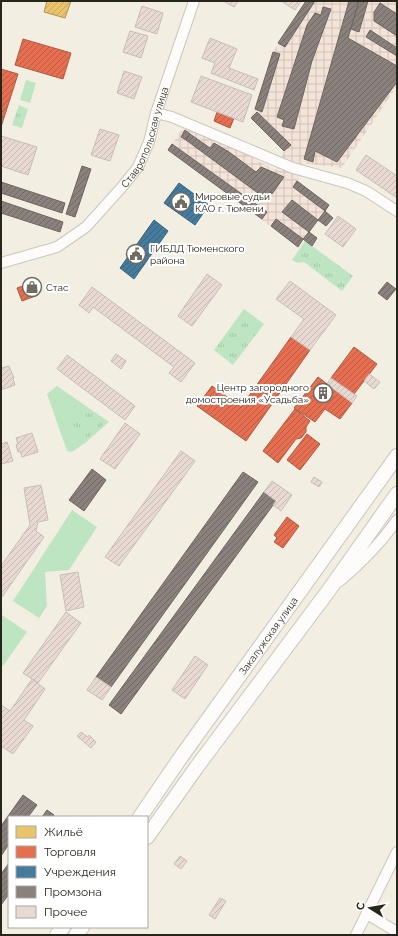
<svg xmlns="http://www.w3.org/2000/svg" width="398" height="936" font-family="Raleway,sans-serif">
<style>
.industrial{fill:url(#industrial-grid)}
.grass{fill:#bee5c1}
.park{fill:url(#park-tufts)}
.homes{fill:url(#homes-hatch);stroke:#af9453}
.shops{fill:url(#shops-hatch);stroke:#ae5941}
.public{fill:url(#public-hatch);stroke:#3c6176}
.industry{fill:url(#industry-hatch);stroke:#6d655f}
.building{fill:url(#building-hatch);stroke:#c5beb9}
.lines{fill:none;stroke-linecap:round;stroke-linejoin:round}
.minor-casing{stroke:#cbc7bd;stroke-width:12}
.highway-casing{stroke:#cbc7bd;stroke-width:16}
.minor{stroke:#fdfcfb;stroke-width:10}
.highway{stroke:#fdfcfb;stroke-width:14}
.labels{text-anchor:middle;stroke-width:4;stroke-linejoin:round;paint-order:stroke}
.street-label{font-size:10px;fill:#28251c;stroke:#fff}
.poi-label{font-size:10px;fill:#28251c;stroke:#fff;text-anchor:start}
</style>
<defs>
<pattern id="industrial-grid" width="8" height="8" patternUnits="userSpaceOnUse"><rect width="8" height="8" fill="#f3e3d8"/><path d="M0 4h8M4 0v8" fill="none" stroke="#d0c3b9"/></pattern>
<pattern id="park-tufts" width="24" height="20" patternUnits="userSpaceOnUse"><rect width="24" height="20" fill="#bee5c1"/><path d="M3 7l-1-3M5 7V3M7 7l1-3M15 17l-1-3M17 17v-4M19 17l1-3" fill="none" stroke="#a3c4a5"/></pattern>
<pattern id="homes-hatch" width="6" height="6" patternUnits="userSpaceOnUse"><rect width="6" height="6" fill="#e9c46a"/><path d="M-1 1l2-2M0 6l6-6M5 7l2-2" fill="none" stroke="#c8a85b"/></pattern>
<pattern id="shops-hatch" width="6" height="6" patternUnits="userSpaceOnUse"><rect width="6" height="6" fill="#e76f51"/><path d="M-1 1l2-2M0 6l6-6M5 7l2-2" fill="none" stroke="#bb5b42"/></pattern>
<pattern id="public-hatch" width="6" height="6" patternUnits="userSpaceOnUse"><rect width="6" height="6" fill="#457b9d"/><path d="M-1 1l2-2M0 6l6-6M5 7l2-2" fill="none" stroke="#3a657f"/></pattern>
<pattern id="industry-hatch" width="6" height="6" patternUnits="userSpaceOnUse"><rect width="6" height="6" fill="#8a817c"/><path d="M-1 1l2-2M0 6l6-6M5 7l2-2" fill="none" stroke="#716965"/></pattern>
<pattern id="building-hatch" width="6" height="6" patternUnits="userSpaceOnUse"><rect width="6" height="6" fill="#e8d9d3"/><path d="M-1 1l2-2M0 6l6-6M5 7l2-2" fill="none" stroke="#c7bab5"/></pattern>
</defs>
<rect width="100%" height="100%" fill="#f3eee2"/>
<polygon class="industrial" points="306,1 397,1 397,86 342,168 303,163 298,181 329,205 298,247 168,150 186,124 276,170 284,151 251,118 273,52"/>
<g class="grass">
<polygon points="26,80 36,83 30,103 20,100"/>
<polygon points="57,386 109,422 85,443 72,452 67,451 47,394"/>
<polygon points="72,510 97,527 69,570 45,572 47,606 39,618 13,601"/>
<polygon points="2,615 27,632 3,666 1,665 1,617"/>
</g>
<g class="park">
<polygon points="19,105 28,109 22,128 12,125"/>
<polygon points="305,241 353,276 342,291 304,262 298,263 292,260"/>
<polygon points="244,309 264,324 233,365 214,350"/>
<polygon points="81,405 105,423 85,440 71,425"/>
</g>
<polygon class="homes" points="47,1 71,1 65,18 44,12"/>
<g class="shops">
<polygon points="23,39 71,53 63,79 15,65"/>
<polygon points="1,69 18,74 1,127"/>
<polygon points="217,112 234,118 230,128 214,121"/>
<polygon points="34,282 38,295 22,301 17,288"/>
<polygon points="291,337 310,350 246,441 197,406 212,386 241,407"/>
<polygon points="354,347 377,364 354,394 331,378"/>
<polygon points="318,377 352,403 340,419 325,409 315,422 294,408"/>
<polygon points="295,409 310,421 306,427 306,432 301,438 296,439 278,463 263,451"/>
<polygon points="307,434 320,444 300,470 287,460"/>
<polygon points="287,517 299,526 283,548 274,542 277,538 274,535"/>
</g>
<g class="public">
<polygon points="179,183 209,205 195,225 164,203"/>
<polygon points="154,220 168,231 134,279 120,268"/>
</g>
<g class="industry">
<polygon points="306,1 315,1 285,47 278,43"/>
<polygon points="349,1 359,1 348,38 397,66 397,82 337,162 315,151 313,162 304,159"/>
<polygon points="359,1 368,1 359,32 351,29"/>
<polygon points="380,3 397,14 397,36 374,21 374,12"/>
<polygon points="323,7 331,9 312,61 294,129 282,126 284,120 277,117 307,25 315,13 321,15"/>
<polygon points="370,30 397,48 397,56 366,37"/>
<polygon points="273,52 280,54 262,112 255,109"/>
<polygon points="257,112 291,145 284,151 251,118"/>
<polygon points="185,130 190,134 186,140 181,137"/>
<polygon points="190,134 210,148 214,143 229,152 256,172 261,167 284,177 272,194 270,192 266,199 186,140"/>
<polygon points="172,144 267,212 262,219 168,150"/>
<polygon points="82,166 91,169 75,217 66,214"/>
<polygon points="297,181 329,205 325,211 293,187"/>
<polygon points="1,182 65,203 62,213 1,193"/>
<polygon points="292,200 318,220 309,232 282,212"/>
<polygon points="1,201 63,222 60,232 1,213"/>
<polygon points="325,211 333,218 326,226 318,220"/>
<polygon points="276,219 303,239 298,247 271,226"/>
<polygon points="309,232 317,238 312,246 303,239"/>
<polygon points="387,282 396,289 387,300 378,293"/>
<polygon points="92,469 106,480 84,511 69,500"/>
<polygon points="243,472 258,482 111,687 96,677"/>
<polygon points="264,492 276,501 121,714 109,705"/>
<polygon points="23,795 37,805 28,817 9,817 9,844 1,856 1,826"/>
<polygon points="47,810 54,815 53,817 42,817"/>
<polygon points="9,863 9,894 1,905 1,874"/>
</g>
<g class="building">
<polygon points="223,1 238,1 234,7"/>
<polygon points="281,1 301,1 295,10"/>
<polygon points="142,6 163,13 157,34 135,27"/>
<polygon points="130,31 148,36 141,58 123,52"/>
<polygon points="210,38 237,49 229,68 258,79 254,90 211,73 215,63 202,58"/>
<polygon points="124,71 142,77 134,99 117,93"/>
<polygon points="201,76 252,95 243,122 191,102"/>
<polygon points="100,129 119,135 110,161 91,155"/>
<polygon points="1,136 37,147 28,175 1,166"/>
<polygon points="366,155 397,176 397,198 356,170"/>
<polygon points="338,216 356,229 343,247 325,234"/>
<polygon points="207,274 222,285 192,326 178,316"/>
<polygon points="290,281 336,315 310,350 291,337 304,319 276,299"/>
<polygon points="92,287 195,363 181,382 169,373 174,367 93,307 89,313 79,305"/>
<polygon points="116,354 126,361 121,369 111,361"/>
<polygon points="67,355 135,406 125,420 57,369"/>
<polygon points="9,366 14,378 13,379 15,385 1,390 1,368"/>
<polygon points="369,374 380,382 374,389 364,381"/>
<polygon points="331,378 357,396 352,403 327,384"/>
<polygon points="125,423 140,434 115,469 100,459"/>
<polygon points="32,433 38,452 22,457 20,451 18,452 16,445 18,444 16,438"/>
<polygon points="7,442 13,461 1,464 1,444"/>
<polygon points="181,451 195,461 119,566 105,557"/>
<polygon points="314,477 322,482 319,487 311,482"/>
<polygon points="272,481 292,495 281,511 273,505 276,501 264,492"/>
<polygon points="41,485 48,520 38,522 36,531 44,537 2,597 1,566 30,525 24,488"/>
<polygon points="78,572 84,607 66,611 60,575"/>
<polygon points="66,612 81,623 38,683 23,673"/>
<polygon points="195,656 208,665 185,699 172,690"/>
<polygon points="96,677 111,687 102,700 87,690"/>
<polygon points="32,679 45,689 24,720 33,726 13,754 1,746 1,705 10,711"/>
<polygon points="81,732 88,737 89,735 96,742 91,748 77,736"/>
<polygon points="180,856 187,861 181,869 174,864"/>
<polygon points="220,898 226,901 215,919 209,915"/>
</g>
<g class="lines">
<g class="minor-casing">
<g id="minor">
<polyline points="156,113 172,117 293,168 347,183 366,191 397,211"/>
<path id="s1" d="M1 263 57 247 86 227 122 187 138 167 149 142 156 113 194 1"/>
<path d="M340 581C361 563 381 543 397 520"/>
<polyline points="367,914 397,932"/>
<polyline points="356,935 397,852"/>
</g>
</g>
<g class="highway-casing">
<g id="highway">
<path id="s2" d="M140 817 181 757 397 456"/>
<polyline points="147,837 196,768 329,590 397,494"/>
<polyline points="57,935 63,927"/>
<polyline points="76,935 82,927"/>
</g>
</g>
<use href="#minor" class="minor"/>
<use href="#highway" class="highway"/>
</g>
<defs>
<g id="civic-ring" transform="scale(1)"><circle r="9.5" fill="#fff" stroke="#6f6b61" stroke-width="1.5"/><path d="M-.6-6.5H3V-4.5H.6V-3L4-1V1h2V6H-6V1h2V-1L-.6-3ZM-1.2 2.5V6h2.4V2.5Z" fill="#6f6b61"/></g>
<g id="shop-ring" transform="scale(1)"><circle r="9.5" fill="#fff" stroke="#6f6b61" stroke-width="1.5"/><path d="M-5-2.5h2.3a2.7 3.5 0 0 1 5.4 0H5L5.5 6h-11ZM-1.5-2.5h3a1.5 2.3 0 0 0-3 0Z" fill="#6f6b61"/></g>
<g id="building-ring" transform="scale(1)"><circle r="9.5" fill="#fff" stroke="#6f6b61" stroke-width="1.5"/><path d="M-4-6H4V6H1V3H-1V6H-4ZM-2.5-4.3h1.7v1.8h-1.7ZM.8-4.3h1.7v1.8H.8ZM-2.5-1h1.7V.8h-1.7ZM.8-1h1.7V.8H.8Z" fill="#6f6b61"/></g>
</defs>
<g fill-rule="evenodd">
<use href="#civic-ring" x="181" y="202"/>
<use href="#civic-ring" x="136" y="254"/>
<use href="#shop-ring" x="32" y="287"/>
<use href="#building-ring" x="323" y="393"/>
</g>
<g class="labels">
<g class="street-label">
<text dy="4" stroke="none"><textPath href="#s1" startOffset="203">Ставропольская улица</textPath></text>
<text dy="4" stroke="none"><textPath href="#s2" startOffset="222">Закалужская улица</textPath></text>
</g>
<g class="poi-label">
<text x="195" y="200">Мировые судьи<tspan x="195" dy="12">КАО г. Тюмени</tspan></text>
<text x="150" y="252">ГИБДД Тюменского<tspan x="150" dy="12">района</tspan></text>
<text x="46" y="291">Стас</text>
<text x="309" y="391" text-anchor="end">Центр загородного<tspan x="309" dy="12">домостроения «Усадьба»</tspan></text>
</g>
</g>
<rect width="398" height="936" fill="none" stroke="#28251c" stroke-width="4"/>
<rect x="8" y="816" width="140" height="112" fill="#ffffff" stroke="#a9a8a4"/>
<rect x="16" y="826" width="20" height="12" fill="#e9c46a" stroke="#a9a8a4"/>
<text x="44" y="836" font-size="12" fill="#28251c">Жильё</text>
<rect x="16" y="846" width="20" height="12" fill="#e76f51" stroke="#a9a8a4"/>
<text x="44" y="856" font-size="12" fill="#28251c">Торговля</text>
<rect x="16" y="866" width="20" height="12" fill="#457b9d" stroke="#a9a8a4"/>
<text x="44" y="876" font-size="12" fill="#28251c">Учреждения</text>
<rect x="16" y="886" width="20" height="12" fill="#8a817c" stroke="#a9a8a4"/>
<text x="44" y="896" font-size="12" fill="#28251c">Промзона</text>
<rect x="16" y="906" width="20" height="12" fill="#e8d9d3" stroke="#a9a8a4"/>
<text x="44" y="916" font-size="12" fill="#28251c">Прочее</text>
<g transform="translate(370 908) rotate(281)" stroke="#ffffff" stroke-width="3" paint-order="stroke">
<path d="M0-3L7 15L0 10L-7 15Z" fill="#28251c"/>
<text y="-6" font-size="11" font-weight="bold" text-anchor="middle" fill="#28251c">С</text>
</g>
</svg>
